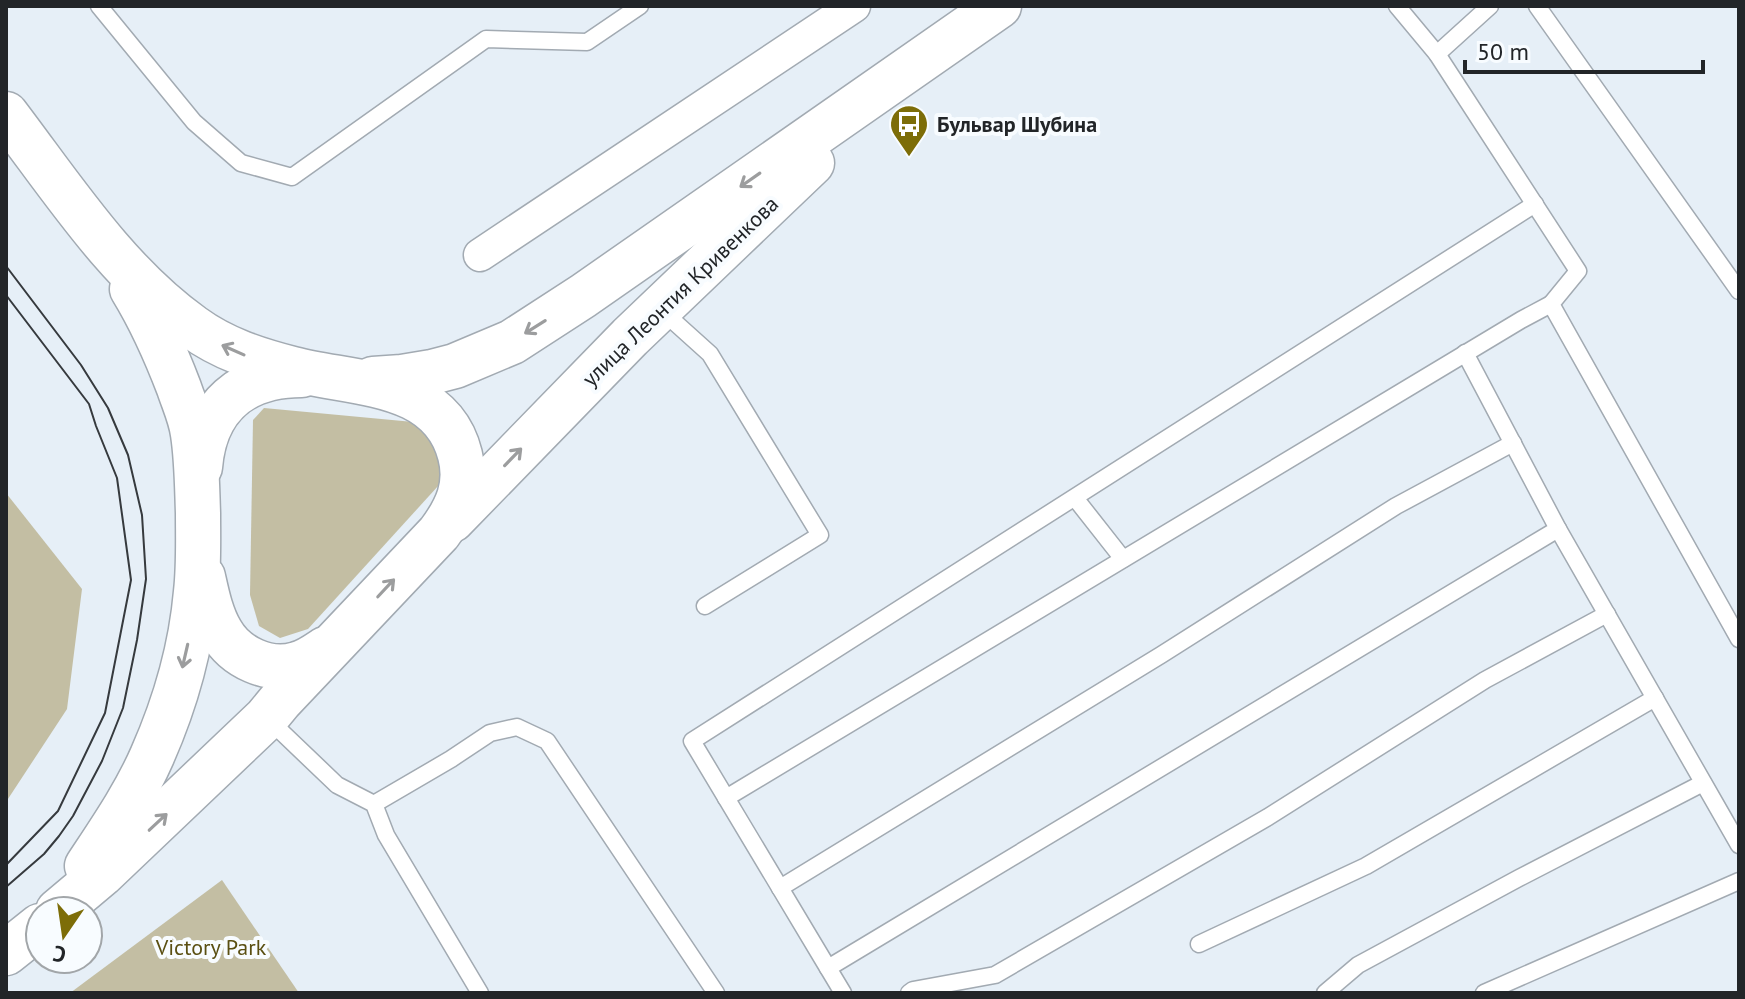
<svg xmlns="http://www.w3.org/2000/svg" width="1745" height="999" font-family="'PT Sans',sans-serif">
<style>
.green{fill:#c3bea3}
.lines{fill:none;stroke-linecap:round;stroke-linejoin:round}
.lane-casing{stroke:#a2aab2;stroke-width:19}
.street-casing{stroke:#a2aab2;stroke-width:35}
.secondary-casing{stroke:#a2aab2;stroke-width:47}
.lane{stroke:#fff;stroke-width:16}
.street{stroke:#fff;stroke-width:32}
.secondary{stroke:#fff;stroke-width:44}
.tram{stroke:#363a3e;stroke-width:2}
.oneway{stroke:#9c9d9e}
.labels{text-anchor:middle;stroke-width:8;stroke-linejoin:round;paint-order:stroke}
.poi-label{font-size:22px;font-weight:bold;fill:#222528;stroke:#f8fcff;text-anchor:start}
.street-label{font-size:22px;fill:#222528;stroke:#f8fcff}
.park-label{font-size:22px;fill:#5a4f12;stroke:#f8fcff}
</style>
<rect width="100%" height="100%" fill="#e6eff7"/>
<g class="green">
<polygon points="264,408 424,423 447,460 439,485 308,629 280,638 259,626 250,595 253,420"/>
<polygon points="6,493 82,589 67,709 6,802"/>
<polygon points="222,880 299,993 70,993"/>
</g>
<g class="lines">
<g class="lane-casing">
<g id="lane">
<polyline points="99,6 194,122 241,163 292,177 486,39 587,42 640,6"/>
<polyline points="1397,6 1437,54 1578,271 1551,304 1739,639"/>
<polyline points="1537,6 1739,291"/>
<polyline points="1437,54 1490,6"/>
<polyline points="660,309 710,354 820,535 705,606"/>
<polyline points="1465,353 1558,529 828,968 692,741 1535,204"/>
<polyline points="1075,498 1123,559"/>
<polyline points="1558,529 1739,845"/>
<polyline points="268,719 337,785 374,804 386,835 480,993"/>
<polyline points="726,798 1521,320 1551,304"/>
<polyline points="374,804 451,759 490,733 517,727 547,741 716,993"/>
<polyline points="780,888 1161,655 1396,506 1513,443"/>
<polyline points="1199,944 1366,866 1655,698"/>
<polyline points="828,968 843,993"/>
<polyline points="909,993 913,990 995,975 1268,817 1485,680 1607,614"/>
<polyline points="1325,993 1358,965 1519,878 1703,783"/>
<polyline points="1484,993 1739,881"/>
</g>
</g>
<g class="street-casing">
<polyline id="street" points="480,255 854,6"/>
</g>
<g class="secondary-casing">
<g id="secondary">
<path d="M6 114C63 189 116 272 193 327 223 349 258 360 293 369 353 385 441 379 460 455 468 485 457 509 439 533L280 701 266 718 102 874 58 911"/>
<polyline points="373,379 402,377 432,372 455,366 512,342 583,296 999,6"/>
<path d="M200 467C205 406 242 375 302 375"/>
<polyline points="452,520 630,337 812,163"/>
<path d="M203 577C207 595 211 615 221 632 235 657 269 673 297 664 308 661 316 655 325 649"/>
<path d="M87 866C110 831 135 795 152 756 175 704 191 649 196 592 199 566 198 539 198 513 197 487 197 460 193 434 191 418 184 403 179 388 166 354 151 320 132 289"/>
<polyline points="6,953 40,926"/>
</g>
</g>
<use href="#lane" class="lane"/>
<use href="#street" class="street"/>
<use href="#secondary" class="secondary"/>
<g class="tram">
<polyline points="6,266 81,365 108,408 128,455 142,515 146,579 137,640 123,708 102,761 73,816 59,836 44,854 6,887"/>
<polyline points="6,295 89,404 96,426 117,478 131,580 105,713 58,811 6,865"/>
</g>
</g>
<defs><path id="oneway-shaft" d="M-6 0H5M1.5-3L5.5 0L1.5 3" fill="none" stroke-width="1.6" stroke-linecap="round" stroke-linejoin="round" transform="scale(2)"/></defs>
<g class="oneway">
<use href="#oneway-shaft" transform="translate(750 180) rotate(145)"/>
<use href="#oneway-shaft" transform="translate(535 327) rotate(148)"/>
<use href="#oneway-shaft" transform="translate(233 350) rotate(-156)"/>
<use href="#oneway-shaft" transform="translate(513 457) rotate(-46)"/>
<use href="#oneway-shaft" transform="translate(386 588) rotate(-47)"/>
<use href="#oneway-shaft" transform="translate(185 656) rotate(103)"/>
<use href="#oneway-shaft" transform="translate(158 822) rotate(-43)"/>
</g>
<defs>
<g id="bus-pin" transform="scale(2)"><path d="M0 17L-7.5 6A9.5 9.5 0 1 1 7.5 6Z" fill="#7d6d08" stroke="#f8fcff"/><path d="M-5-6H5V4H4V6H2V4H-2V6H-4V4H-5ZM-3.5-4V0h7V-4ZM-3.5 1.2v1.5H-2V1.2ZM2 1.2v1.5H3.5V1.2Z" fill="#fff"/></g>
</defs>
<g fill-rule="evenodd">
<use href="#bus-pin" x="909" y="124"/>
</g>
<g class="labels">
<g class="poi-label">
<text x="937" y="132">Бульвар Шубина</text>
</g>
<g class="street-label">
<text transform="translate(680 291) rotate(-44)" y="8">улица Леонтия Кривенкова</text>
</g>
<g class="park-label">
<text x="211" y="955">Victory Park</text>
</g>
</g>
<rect width="1745" height="999" fill="none" stroke="#222528" stroke-width="16"/>
<g transform="translate(64 935) rotate(193)"><circle r="38" fill="#f8fcff" stroke="#a2a6a9" stroke-width="2"/>
<path d="M0-6L14 30L0 20L-14 30Z" fill="#7d6d08"/>
<text y="-12" font-size="22" font-weight="bold" text-anchor="middle" fill="#222528">С</text>
</g>
<path d="M1465 60v12h238v-12" fill="none" stroke="#222528" stroke-width="4"/>
<text x="1477" y="60" font-size="24" fill="#222528" stroke="#f8fcff" stroke-width="6" paint-order="stroke">50 m</text>
</svg>
